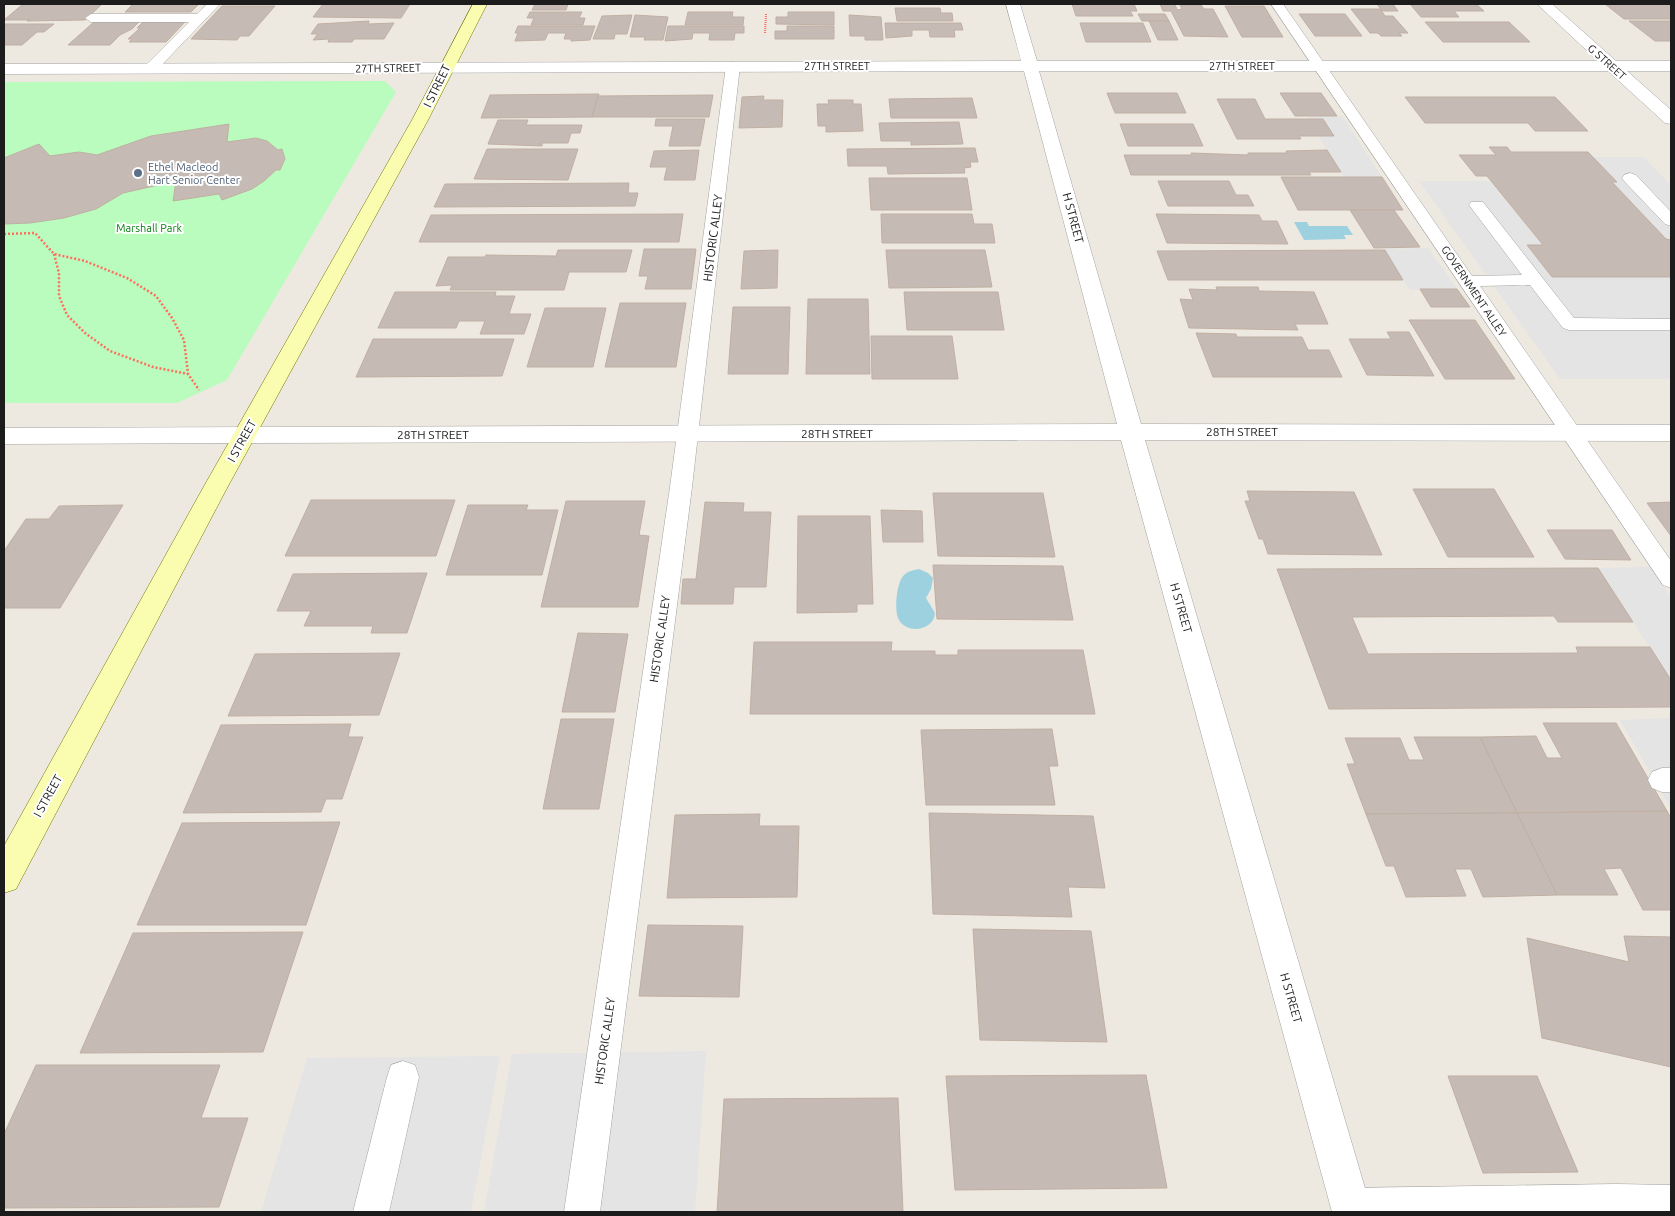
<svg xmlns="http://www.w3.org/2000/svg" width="1675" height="1216" font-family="Ubuntu,sans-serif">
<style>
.park{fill:#b9fcbd}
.parking{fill:#e4e4e4}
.water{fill:#9ed1df}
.building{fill:#c6bbb4;stroke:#c0afa2}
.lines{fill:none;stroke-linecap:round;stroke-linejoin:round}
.lane-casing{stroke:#a3a3a3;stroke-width:1}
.street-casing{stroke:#a3a3a3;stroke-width:1}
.secondary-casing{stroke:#6b7500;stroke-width:1}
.path-far1{stroke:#ff6e60;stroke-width:2;stroke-dasharray:1 1;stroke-linecap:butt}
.path{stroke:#ff6e60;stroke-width:2.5;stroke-dasharray:2 2;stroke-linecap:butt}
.lane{fill:#fff;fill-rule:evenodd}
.street{fill:#fff;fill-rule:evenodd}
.secondary{fill:#fafdb0;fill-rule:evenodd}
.service-dot{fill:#5c6f8a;stroke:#fff;stroke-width:2}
.labels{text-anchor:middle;stroke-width:4;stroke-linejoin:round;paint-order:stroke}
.far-street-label{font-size:11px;fill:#1c1c1c;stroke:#fff}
.far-service-label{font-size:11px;fill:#4e5e75;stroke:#fff;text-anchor:start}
.far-park-label{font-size:11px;fill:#057e0d;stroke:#fff}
.street-label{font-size:12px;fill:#1c1c1c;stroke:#fff}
</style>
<rect width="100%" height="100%" fill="#eee9e0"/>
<polygon class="park" points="385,81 396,92 227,380 177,403 4,403 4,82"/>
<g class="parking">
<polygon points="1306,116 1342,116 1382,177 1344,177"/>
<polygon points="1593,157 1643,157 1671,185 1671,240 1666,239 1612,182 1617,182"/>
<polygon points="1419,181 1490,181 1543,245 1527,246 1552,277 1671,277 1671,379 1560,379"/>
<polygon points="1428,248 1457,289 1410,290 1383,249"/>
<polygon points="1651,567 1671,598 1671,680 1598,568"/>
<polygon points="1671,718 1671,809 1620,720"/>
<polygon points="706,1051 695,1212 484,1212 512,1054"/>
<polygon points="500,1056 471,1212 261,1212 307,1058"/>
</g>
<g class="water">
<polygon points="1294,222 1307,222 1309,226 1347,226 1353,235 1344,235 1346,239 1304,240"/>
<path d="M919 569 928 573 933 578 931 589 926 598 935 613C934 630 908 635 899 620 894 611 896 583 904 575 908 571 914 570 919 569Z"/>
</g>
<g class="building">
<polygon points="23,4 102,4 85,20 27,21 30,20 4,20"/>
<polygon points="133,4 199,4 191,12 125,12"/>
<polygon points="323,4 410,4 401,18 313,17"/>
<polygon points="535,4 568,4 566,10 532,10"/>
<polygon points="1072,4 1134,4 1137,11 1130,11 1133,16 1076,16"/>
<polygon points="1160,4 1175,4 1177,10 1182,9 1180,5 1201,5 1204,9 1213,9 1228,37 1184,36 1171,11 1163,11"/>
<polygon points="1377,4 1393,4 1398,11 1382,11"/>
<polygon points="1410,4 1476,4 1484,11 1454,11 1459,17 1421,17"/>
<polygon points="1605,4 1671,4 1671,19 1624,19"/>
<polygon points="222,6 275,6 249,36 240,36 237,40 191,39"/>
<polygon points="1225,6 1264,6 1283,37 1242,37"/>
<polygon points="895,8 940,8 941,13 952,13 953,21 897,21"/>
<polygon points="1351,9 1380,9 1385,16 1393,16 1408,33 1399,33 1402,36 1381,36 1378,33 1370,33"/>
<polygon points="530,12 582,12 579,18 585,18 583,25 531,25 534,18 527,18"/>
<polygon points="688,12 733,12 732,17 744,17 743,25 685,25"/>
<polygon points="788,12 834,12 834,25 776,24 776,17 788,17"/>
<polygon points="1138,14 1165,14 1169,21 1142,21"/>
<polygon points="1299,14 1345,14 1362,36 1315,36"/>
<polygon points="632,15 627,34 615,34 614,39 593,39 602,16"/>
<polygon points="635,15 668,17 663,40 644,40 645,37 630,37"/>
<polygon points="849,15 881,17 883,40 865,40 865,36 850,36"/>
<polygon points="95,21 140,21 132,29 120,35 110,45 68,45"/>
<polygon points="369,21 368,24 394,23 384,39 354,39 352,42 328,42 329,39 313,40 318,34 311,34 318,24"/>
<polygon points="1149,21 1169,21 1178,40 1158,40"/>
<polygon points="1629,21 1671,21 1671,41 1655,41"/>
<polygon points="143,22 185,22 166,42 129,42 132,39 128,39 140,28 137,28"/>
<polygon points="1425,22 1509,22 1530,42 1443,42"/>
<polygon points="885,23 961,23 963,30 954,30 955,37 930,37 929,30 912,30 912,36 886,38"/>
<polygon points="1080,23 1143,23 1151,42 1086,42"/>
<polygon points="4,24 54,24 44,32 37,32 22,45 4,45"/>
<polygon points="518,26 595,26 590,40 571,41 571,39 564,39 566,33 548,33 545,40 515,41 518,33 515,33"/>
<polygon points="668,26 744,26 744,33 735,33 734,40 709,40 710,33 693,33 692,39 665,41"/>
<polygon points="787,26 834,26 834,39 775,39 775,31 787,31"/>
<polygon points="1107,93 1177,93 1186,113 1115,113"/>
<polygon points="1280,93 1321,93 1337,116 1295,116"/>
<polygon points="599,94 592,117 481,118 490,95"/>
<polygon points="713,95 709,117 592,117 598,96"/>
<polygon points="764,96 763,100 783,100 782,127 739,128 742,97"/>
<polygon points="1405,97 1555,97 1588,131 1535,131 1528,123 1425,123"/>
<polygon points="972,98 977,118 891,118 889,99"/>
<polygon points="1217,99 1255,99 1265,119 1323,119 1334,136 1299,136 1301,139 1237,139"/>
<polygon points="828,100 853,100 853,104 861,104 863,131 826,132 826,126 818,126 817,104 829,104"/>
<polygon points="656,119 705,119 700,146 669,146 673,126 655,126"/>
<polygon points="498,120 528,120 526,125 582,125 580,133 571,133 568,143 542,143 542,146 488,144"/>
<polygon points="959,122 963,144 911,145 911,141 881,141 879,123"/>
<polygon points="229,124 227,142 256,138 267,141 278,150 282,149 285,159 280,170 276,170 264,181 252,189 222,200 219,194 173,201 176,181 123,193 96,209 64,218 30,223 4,224 4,158 39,144 50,156 79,152 97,155 151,136"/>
<polygon points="1120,124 1193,124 1203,146 1128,146"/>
<polygon points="1489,147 1507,147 1511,152 1588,152 1617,182 1612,182 1666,239 1671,240 1671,277 1552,277 1527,245 1543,245 1487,176 1476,176 1459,155 1496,155"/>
<polygon points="975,148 978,162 970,162 971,167 964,168 965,173 888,174 887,166 848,166 847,149"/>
<polygon points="487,149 578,149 568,180 474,179"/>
<polygon points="699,150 695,180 664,180 667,167 650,167 654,151"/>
<polygon points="1327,150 1341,172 1309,172 1311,175 1131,175 1124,155 1192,155 1191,153 1248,155 1248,153 1287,153 1286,151"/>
<polygon points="1281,177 1382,177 1403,210 1298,210"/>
<polygon points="869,178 967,178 972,210 871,210"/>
<polygon points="1158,181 1229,181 1236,195 1248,195 1254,206 1168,206"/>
<polygon points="629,183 628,193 638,193 635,206 434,207 445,184"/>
<polygon points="1350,210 1394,210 1420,247 1374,248"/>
<polygon points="683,214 679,242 419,242 431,215"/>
<polygon points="881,214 972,214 974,224 992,224 995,243 882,243"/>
<polygon points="1156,214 1259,215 1262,221 1277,221 1288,244 1167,243"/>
<polygon points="644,249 696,249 691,289 645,289 648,276 639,276"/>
<polygon points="558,250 632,250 626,272 569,272 564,290 450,290 452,285 436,286 448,257 485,257 486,255 556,256"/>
<polygon points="778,250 777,288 741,289 744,251"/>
<polygon points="886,250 985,250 992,287 889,288"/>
<polygon points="1385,250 1403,280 1168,280 1157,251"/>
<polygon points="1216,287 1258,287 1259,291 1314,292 1328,324 1295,324 1298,330 1189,328 1180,299 1193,300 1189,289 1217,290"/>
<polygon points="1420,289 1457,289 1470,307 1431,307"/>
<polygon points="395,292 496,292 495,296 515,296 509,314 531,314 524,334 480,334 485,321 459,321 456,328 378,328"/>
<polygon points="904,292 998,292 1004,330 907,330"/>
<polygon points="808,299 868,299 870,374 806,374"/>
<polygon points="620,303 686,303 676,367 605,367"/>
<polygon points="733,307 790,307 788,374 728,374"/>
<polygon points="545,308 606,308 593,367 527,367"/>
<polygon points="1409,320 1475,320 1515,379 1445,379"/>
<polygon points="1387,332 1409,332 1434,376 1367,375 1349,339 1391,339"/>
<polygon points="1196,333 1236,334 1237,337 1302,337 1308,350 1329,350 1342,377 1213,377"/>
<polygon points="871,336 952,336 958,379 872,379"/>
<polygon points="373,339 514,339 502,376 356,377"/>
<polygon points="1413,489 1494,489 1534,557 1448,557"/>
<polygon points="1247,491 1354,492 1382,555 1268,554 1263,539 1259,539 1245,501 1250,501"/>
<polygon points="933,493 1043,493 1055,557 938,556"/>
<polygon points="311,500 455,500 436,556 285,556"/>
<polygon points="566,501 645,501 639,535 649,536 638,607 541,607"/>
<polygon points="705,502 744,503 743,512 771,512 766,587 734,587 733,604 681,604 683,579 696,579"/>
<polygon points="1671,502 1671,536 1647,503"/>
<polygon points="123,505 60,608 4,608 4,551 26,519 49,519 59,506"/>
<polygon points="468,505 528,505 526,510 558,510 542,575 446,575"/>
<polygon points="881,510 922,511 923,542 883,542"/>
<polygon points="798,516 870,516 873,604 857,604 857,612 797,613"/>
<polygon points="1547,530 1612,530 1631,560 1565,559"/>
<polygon points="933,565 1063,566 1073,620 937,619"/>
<polygon points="1598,568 1633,622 1558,622 1554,616 1352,617 1368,654 1578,653 1576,647 1650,647 1671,680 1671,707 1329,709 1277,569"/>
<polygon points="427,573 407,633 371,633 373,626 304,626 311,611 277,611 293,574"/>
<polygon points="578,633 628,634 615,712 562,712"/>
<polygon points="754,642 892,642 891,651 935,651 935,655 958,655 958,650 1083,650 1095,714 750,714"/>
<polygon points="400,653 379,715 228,716 255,654"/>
<polygon points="561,719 614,719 599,809 543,809"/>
<polygon points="1543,723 1616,723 1667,811 1517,813 1480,737 1536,736 1547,758 1562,758"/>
<polygon points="351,724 348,737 363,737 342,799 326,799 321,812 183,813 221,725"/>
<polygon points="1052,729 1058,766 1049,766 1055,805 926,805 921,730"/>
<polygon points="1414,737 1480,737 1517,813 1366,814 1347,764 1355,764 1345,738 1400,738 1409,760 1424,760"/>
<polygon points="1667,811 1671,818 1671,910 1643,910 1621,868 1604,869 1618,895 1557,895 1517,813"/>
<polygon points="929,813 1093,816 1105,888 1068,887 1072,917 933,914"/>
<polygon points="1517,813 1557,895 1483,897 1471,869 1455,869 1466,896 1406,897 1394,866 1386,866 1366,814"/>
<polygon points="760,814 759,826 799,826 797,897 667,898 675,815"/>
<polygon points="340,822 306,925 137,925 182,823"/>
<polygon points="648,925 743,926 739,997 639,996"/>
<polygon points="973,929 1091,931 1107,1042 980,1040"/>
<polygon points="303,932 263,1052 80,1053 133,933"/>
<polygon points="1624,936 1671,937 1671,1067 1542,1038 1527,938 1629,962"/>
<polygon points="36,1065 220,1065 201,1118 248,1118 219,1207 4,1208 4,1134"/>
<polygon points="1146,1075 1167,1188 955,1190 946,1076"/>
<polygon points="1448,1076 1537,1076 1578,1172 1483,1173"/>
<polygon points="898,1098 903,1212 717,1212 724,1099"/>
</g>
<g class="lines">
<g class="lane-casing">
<g id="lane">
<polygon points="207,4 220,4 155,72 150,73 143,69 145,66 189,22 91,22 85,18 91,14 197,14"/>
<polygon points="1271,4 1283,4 1472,276 1522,275 1469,205 1471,202 1483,202 1574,318 1671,319 1671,330 1569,330 1563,328 1530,285 1480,286 1671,561 1671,588 1663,585"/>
<polygon points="733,62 740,66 692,487 600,1212 564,1212 670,487 726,66"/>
<polygon points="1630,173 1636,175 1671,212 1671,226 1665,224 1624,181 1622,178 1624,175"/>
<polygon points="1662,768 1671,768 1671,792 1662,792 1652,788 1648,780 1652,772"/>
<polygon points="403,1061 415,1065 419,1077 389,1212 353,1212 387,1077 391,1065"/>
<polygon points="1616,1184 1671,1185 1671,1212 1335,1212 1332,1206 1338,1194 1350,1188"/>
</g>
</g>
<g class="street-casing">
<polygon id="street" points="1006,4 1020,4 1037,61 1598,61 1537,4 1552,4 1616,61 1671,61 1671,71 1627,71 1671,110 1671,124 1665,123 1608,71 1039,71 1141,424 1671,425 1671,441 1145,440 1372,1212 1332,1212 1121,440 4,444 4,428 1117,424 1024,71 4,74 4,64 1021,61"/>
</g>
<g class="secondary-casing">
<polygon id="secondary" points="473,4 487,4 428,120 227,488 16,889 4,893 4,846 203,488 412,120"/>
</g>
<polyline class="path-far1" points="765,33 766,14"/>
<g class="path">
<polyline points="4,234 35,233 54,254 85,261 127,278 156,296 172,318 184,340 188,374 199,390"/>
<polyline points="54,254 59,273 59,296 67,315 85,333 110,351 153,367 188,374"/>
</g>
<use href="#lane" class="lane"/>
<use href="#street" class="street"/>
<use href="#secondary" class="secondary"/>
</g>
<circle class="service-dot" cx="138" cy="173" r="5"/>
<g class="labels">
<g class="far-street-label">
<text transform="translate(1607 62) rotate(42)" y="4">G STREET</text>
<text x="837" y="70">27TH STREET</text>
<text x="1242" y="70">27TH STREET</text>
<text transform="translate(388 68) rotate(-1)" y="4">27TH STREET</text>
<text transform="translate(1474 291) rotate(56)" y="4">GOVERNMENT ALLEY</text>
</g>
<g class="far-service-label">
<text x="148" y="171">Ethel Macleod<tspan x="148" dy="13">Hart Senior Center</tspan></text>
</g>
<g class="far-park-label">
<text x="149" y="232">Marshall Park</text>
</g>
<g class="street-label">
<text transform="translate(437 86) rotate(-64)" y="4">I STREET</text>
<text transform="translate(1073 218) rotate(75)" y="4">H STREET</text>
<text transform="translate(713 238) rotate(-83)" y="4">HISTORIC ALLEY</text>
<text x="1242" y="436">28TH STREET</text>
<text x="837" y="438">28TH STREET</text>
<text x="433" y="439">28TH STREET</text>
<text transform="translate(242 441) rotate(-61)" y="4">I STREET</text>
<text transform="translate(1181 608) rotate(74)" y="4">H STREET</text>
<text transform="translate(660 639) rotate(-82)" y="4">HISTORIC ALLEY</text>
<text transform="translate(48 796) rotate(-61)" y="4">I STREET</text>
<text transform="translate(1291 998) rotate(74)" y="4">H STREET</text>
<text transform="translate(605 1041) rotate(-82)" y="4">HISTORIC ALLEY</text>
</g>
</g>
<rect width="1675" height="1216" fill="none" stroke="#1c1c1c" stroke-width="10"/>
</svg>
